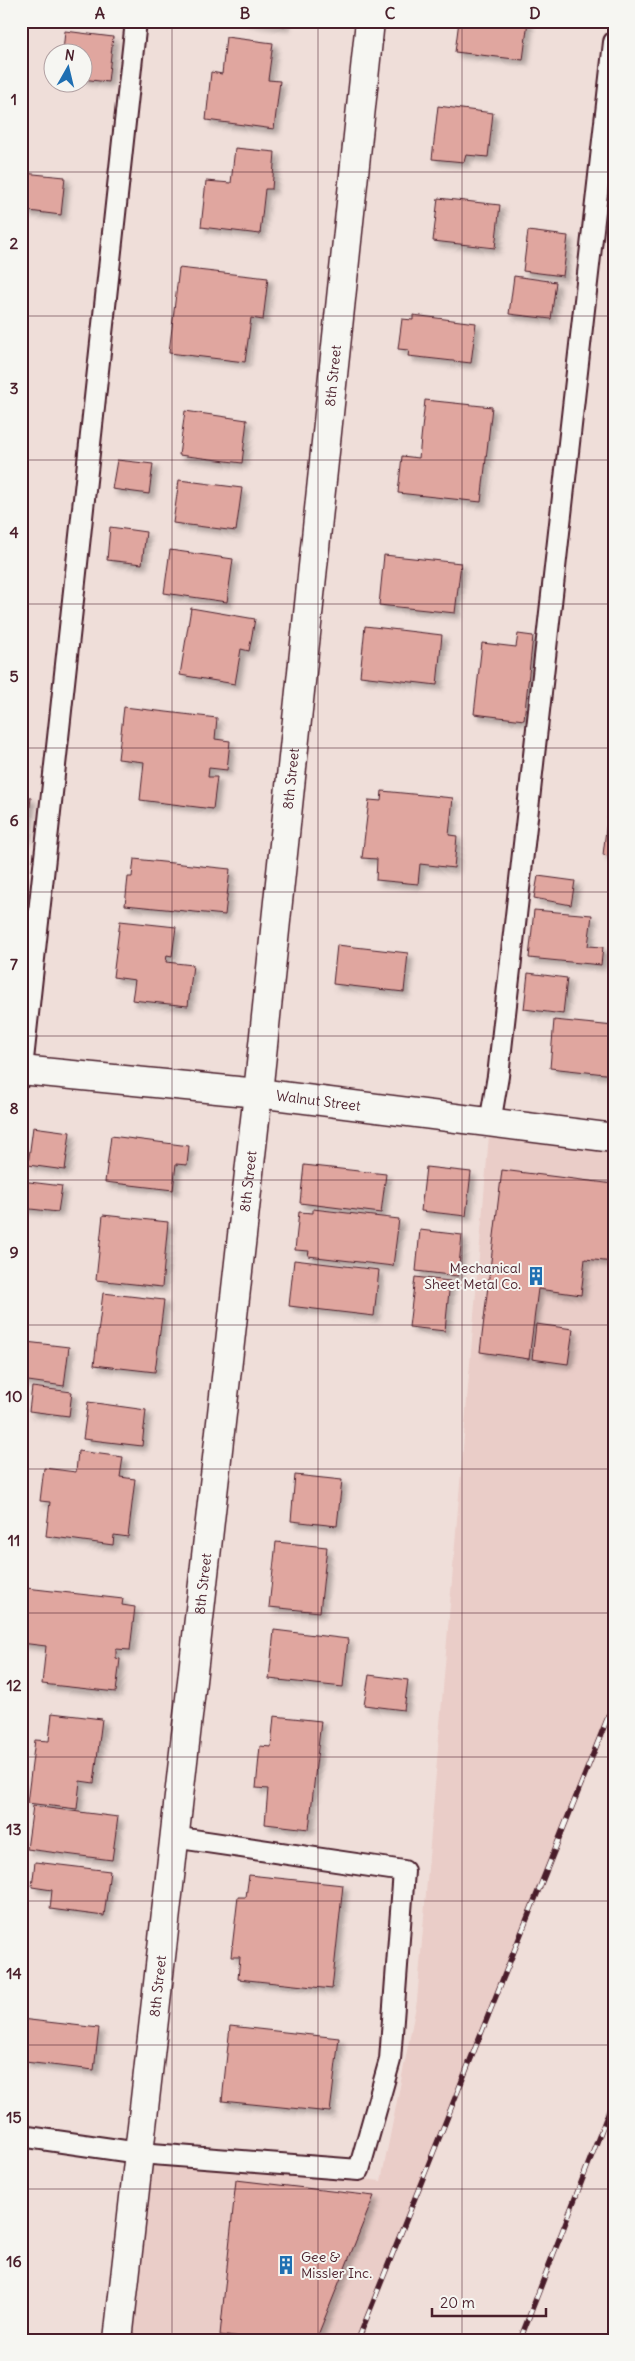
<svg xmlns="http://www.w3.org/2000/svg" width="635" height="2361" font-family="Delius,sans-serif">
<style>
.built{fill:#eacdc8}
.building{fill:#e0a69f;stroke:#4a1f2b;filter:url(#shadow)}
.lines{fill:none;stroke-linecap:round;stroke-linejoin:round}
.lane-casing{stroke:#4a1f2b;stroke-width:24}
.street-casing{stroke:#4a1f2b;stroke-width:31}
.lane{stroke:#f6f6f2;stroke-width:20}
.street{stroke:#f6f6f2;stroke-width:28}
.rail-casing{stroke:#4a1f2b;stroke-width:5.5}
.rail{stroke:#f6f6f2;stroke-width:4;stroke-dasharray:11;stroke-linecap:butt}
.grid{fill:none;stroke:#4a1f2b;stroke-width:1;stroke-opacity:0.55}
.labels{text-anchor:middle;stroke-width:4;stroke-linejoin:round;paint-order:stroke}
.street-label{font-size:14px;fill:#4a1f2b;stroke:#f6f6f2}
.poi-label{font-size:14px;fill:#4a1f2b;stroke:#f6f6f2;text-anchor:end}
.neatline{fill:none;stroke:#4a1f2b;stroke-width:2}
.grid-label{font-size:16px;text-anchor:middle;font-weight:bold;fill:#4a1f2b}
</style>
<defs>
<filter id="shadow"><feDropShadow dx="4.5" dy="4.5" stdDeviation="2.5" flood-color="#0004"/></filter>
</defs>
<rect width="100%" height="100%" fill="#efded9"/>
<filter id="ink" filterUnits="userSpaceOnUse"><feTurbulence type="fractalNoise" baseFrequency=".02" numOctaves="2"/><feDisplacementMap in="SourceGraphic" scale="10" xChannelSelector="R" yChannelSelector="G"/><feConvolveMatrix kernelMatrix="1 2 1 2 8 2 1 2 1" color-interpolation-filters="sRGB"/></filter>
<g filter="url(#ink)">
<polygon class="built" points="490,1123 614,1138 614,1702 358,2340 118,2340 139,2153 381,2181 417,2001"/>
<g class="building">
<polygon points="244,21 285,21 285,26"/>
<polygon points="459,21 528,21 523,60 455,52"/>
<polygon points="65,31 113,37 108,82 82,79 82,52 63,52"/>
<polygon points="226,37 273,43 268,80 280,81 274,129 206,120 211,72 222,74"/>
<polygon points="438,106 493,113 488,157 466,155 464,162 432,159"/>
<polygon points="235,148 275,152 272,189 265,189 260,234 201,227 206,181 231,183"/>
<polygon points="23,173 65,177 61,215 21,210"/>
<polygon points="438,198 500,205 495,248 433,241"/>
<polygon points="614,198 614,233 609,233"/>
<polygon points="528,231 568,236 563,276 523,271"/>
<polygon points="179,268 268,278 263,320 251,318 245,362 169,353"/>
<polygon points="514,276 556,282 551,319 509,314"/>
<polygon points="413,315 476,323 471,363 408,356 409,350 398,349 402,319 413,320"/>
<polygon points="425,400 492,407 481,502 398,493 402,456 419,458"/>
<polygon points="185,411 247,420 242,463 179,455"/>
<polygon points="117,460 153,464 149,494 112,489"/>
<polygon points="179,480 242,488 236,531 173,523"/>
<polygon points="110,527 146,532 142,564 107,560"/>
<polygon points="170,550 233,559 227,602 164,593"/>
<polygon points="384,555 461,563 455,613 379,605"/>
<polygon points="191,608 255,619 249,651 241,649 235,684 180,675"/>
<polygon points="365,626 442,635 437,685 360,676"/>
<polygon points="518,634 533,636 524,720 474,714 482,643 516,647"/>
<polygon points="124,707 217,718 215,739 230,741 227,770 209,768 208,777 217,777 213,809 140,800 144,762 118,759"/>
<polygon points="382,791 453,798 449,835 457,836 454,868 420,864 418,884 376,880 377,859 362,858 369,800 381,801"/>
<polygon points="21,797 31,798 26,838 21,838"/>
<polygon points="609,804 614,804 614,857 603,855"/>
<polygon points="134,859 230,869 225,915 125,905 128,877 132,877"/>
<polygon points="538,876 575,881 571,905 534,898"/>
<polygon points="534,910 592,915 588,946 603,947 601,965 529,958"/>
<polygon points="120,921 176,927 172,956 167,955 166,962 193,965 188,1006 132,1000 135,980 113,977"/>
<polygon points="337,945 408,953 404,992 333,984"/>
<polygon points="528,973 567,978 563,1014 524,1009"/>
<polygon points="554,1020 614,1026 614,1075 550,1068"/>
<polygon points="33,1127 70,1132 65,1170 28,1165"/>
<polygon points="111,1136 189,1146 187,1165 176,1164 173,1190 105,1182"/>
<polygon points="304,1165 386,1174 381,1213 300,1203"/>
<polygon points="426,1167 471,1172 466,1216 421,1211"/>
<polygon points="502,1170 614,1184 614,1262 585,1259 581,1295 538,1289 529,1359 480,1352"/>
<polygon points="21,1181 62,1186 58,1212 21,1208"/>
<polygon points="313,1209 399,1219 393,1266 308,1256 309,1251 295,1250 299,1212 313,1213"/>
<polygon points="103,1215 168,1222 162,1287 96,1280"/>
<polygon points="420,1230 462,1235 458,1276 416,1271"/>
<polygon points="294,1260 379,1270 374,1316 289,1306"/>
<polygon points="415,1277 450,1281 445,1331 409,1327"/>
<polygon points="103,1293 164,1300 155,1372 94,1365"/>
<polygon points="536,1324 573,1329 568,1364 532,1359"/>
<polygon points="26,1342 69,1347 64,1386 21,1380"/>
<polygon points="32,1387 72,1392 69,1416 29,1411"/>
<polygon points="88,1402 146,1410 142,1446 83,1439"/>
<polygon points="78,1451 123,1457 120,1477 135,1479 128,1537 114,1535 113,1545 46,1536 50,1502 40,1501 44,1468 76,1472"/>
<polygon points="295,1475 342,1480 337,1526 291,1521"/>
<polygon points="276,1542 327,1547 320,1612 269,1607"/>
<polygon points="26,1588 123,1599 122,1605 135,1607 130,1650 116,1649 116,1658 120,1659 116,1692 42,1684 46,1646 21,1643"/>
<polygon points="274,1630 348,1639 343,1687 269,1679"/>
<polygon points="369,1675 408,1680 404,1710 364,1705"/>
<polygon points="52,1713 102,1719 94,1783 80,1781 77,1809 27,1803 35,1740 49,1741"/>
<polygon points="274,1716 321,1721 309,1829 265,1824 268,1789 256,1788 260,1746 271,1747"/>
<polygon points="33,1806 118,1817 112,1860 27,1849"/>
<polygon points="35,1862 110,1871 104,1916 50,1909 52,1890 32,1887"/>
<polygon points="249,1875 343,1885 332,1989 238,1979 240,1957 231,1957 238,1897 246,1897"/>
<polygon points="21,2019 99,2028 94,2070 25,2062 26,2051 21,2051"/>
<polygon points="230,2026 339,2038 330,2112 222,2101"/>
<polygon points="236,2180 374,2196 316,2340 255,2340 220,2335"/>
</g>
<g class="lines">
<g class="lane-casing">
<g id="lane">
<polyline points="21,1078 136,21"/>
<polyline points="490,1123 498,1076 614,42"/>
<polyline points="21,2136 139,2153 359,2170 390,2060 404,1871 173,1837"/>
</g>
</g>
<g class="street-casing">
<g id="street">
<path id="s1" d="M21 1070 258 1093 614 1138"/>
<path id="s2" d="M118 2340 258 1093 370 21"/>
</g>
</g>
<use href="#lane" class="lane"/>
<use href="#street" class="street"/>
<g class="rail-casing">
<g id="rail">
<polyline points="358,2340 614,1702"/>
<polyline points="520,2340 614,2098"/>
</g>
</g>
<use href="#rail" class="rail"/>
</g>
</g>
<path class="grid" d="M172 21V2340M318 21V2340M462 21V2340M21 172H614M21 316H614M21 460H614M21 604H614M21 748H614M21 892H614M21 1036H614M21 1180H614M21 1325H614M21 1469H614M21 1613H614M21 1757H614M21 1901H614M21 2045H614M21 2189H614"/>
<defs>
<g id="building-bare" transform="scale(1.5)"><path d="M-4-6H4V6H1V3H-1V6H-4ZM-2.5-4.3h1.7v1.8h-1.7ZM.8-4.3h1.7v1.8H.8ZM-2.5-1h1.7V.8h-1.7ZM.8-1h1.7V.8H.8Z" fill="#1f6fb2" stroke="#f6f6f2" stroke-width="2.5" paint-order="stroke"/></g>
</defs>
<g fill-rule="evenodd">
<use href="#building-bare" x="536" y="1276"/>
<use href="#building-bare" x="286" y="2265"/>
</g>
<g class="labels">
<g class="street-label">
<text dy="5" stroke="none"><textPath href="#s2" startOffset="1976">8th Street</textPath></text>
<text dy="5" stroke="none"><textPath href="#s2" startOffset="1571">8th Street</textPath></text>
<text dy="5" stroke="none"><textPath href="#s1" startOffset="299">Walnut Street</textPath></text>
<text dy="5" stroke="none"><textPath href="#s2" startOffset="1166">8th Street</textPath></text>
<text dy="5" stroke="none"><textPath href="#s2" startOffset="761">8th Street</textPath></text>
<text dy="5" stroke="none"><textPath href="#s2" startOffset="356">8th Street</textPath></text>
</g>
<g class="poi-label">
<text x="521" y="1273">Mechanical<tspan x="521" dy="16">Sheet Metal Co.</tspan></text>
<text x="301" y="2262" text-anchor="start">Gee &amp;<tspan x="301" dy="16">Missler Inc.</tspan></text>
</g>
</g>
<rect width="635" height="2361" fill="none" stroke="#f6f6f2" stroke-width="55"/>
<g transform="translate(68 68) rotate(8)"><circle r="24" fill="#f6f6f2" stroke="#b1a0a2"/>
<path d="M0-4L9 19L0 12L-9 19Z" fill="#1f6fb2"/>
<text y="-8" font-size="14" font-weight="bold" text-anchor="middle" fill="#4a1f2b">N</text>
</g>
<path d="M432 2308v8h114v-8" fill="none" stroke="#4a1f2b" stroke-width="2.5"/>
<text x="440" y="2308" font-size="15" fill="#4a1f2b" stroke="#f6f6f2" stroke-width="4" paint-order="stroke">20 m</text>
<rect x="28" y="28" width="580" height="2306" class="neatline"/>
<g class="grid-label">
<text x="100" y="19">A</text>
<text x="245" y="19">B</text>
<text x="390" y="19">C</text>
<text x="535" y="19">D</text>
<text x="14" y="105">1</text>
<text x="14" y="249">2</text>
<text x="14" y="394">3</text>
<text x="14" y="538">4</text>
<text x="14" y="682">5</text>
<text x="14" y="826">6</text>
<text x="14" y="970">7</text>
<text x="14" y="1114">8</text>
<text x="14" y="1258">9</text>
<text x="14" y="1402">10</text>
<text x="14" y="1546">11</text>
<text x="14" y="1691">12</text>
<text x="14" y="1835">13</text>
<text x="14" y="1979">14</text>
<text x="14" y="2123">15</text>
<text x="14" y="2267">16</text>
</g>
</svg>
